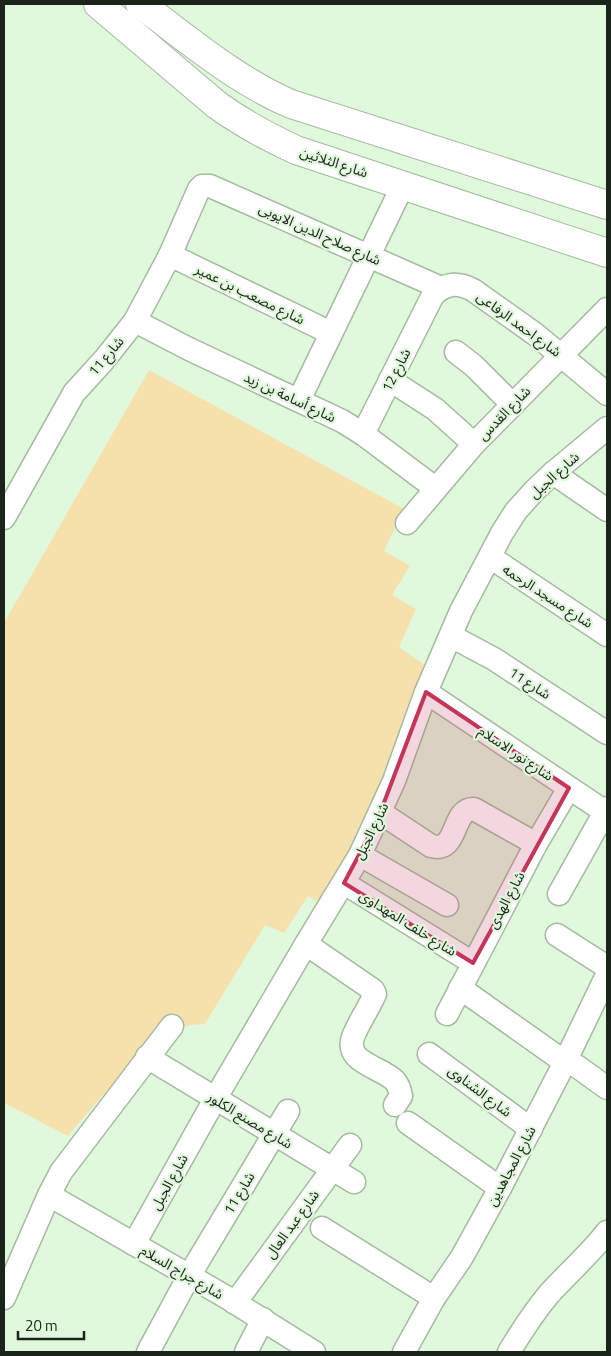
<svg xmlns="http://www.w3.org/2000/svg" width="611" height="1356" font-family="'Titillium Web','Noto Sans Arabic',sans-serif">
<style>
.green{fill:#f6e1ad}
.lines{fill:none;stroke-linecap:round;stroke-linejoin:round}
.minor-casing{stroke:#a4bba0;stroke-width:25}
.tertiary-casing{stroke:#a4bba0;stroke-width:30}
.minor{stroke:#fff;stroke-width:22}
.tertiary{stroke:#fff;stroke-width:28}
.marked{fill:#c5355a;fill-opacity:0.2;stroke:#c5355a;stroke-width:4;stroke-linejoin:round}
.labels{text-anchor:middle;stroke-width:4.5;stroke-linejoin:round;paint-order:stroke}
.street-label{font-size:14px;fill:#1b241a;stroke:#e0f8dc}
</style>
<rect width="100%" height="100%" fill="#e0f8dc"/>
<path class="green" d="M149 370 404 509 384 551 410 566 392 595 416 609 399 647 436 673 327 907 308 896 284 933 265 925 205 1024C199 1025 191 1024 186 1026 147 1038 95 1105 68 1136L4 1103V623Z"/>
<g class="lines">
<g class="minor-casing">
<g id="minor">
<polyline points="170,255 331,333"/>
<polyline points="135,321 189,349 342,421 363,434 435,488"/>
<polyline points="456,352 474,366 513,405"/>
<polyline points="390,380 435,409 474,444"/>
<polyline points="299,400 403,185"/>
<path d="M363 434 433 295C446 283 457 282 473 290L535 334 607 394"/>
<polyline points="553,473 607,510"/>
<polyline points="4,518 74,393 104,360 135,321 170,255 199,189 202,186 210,186 441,288"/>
<polyline points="407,523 474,444 607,309"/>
<polyline points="490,557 607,635"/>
<polyline points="451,636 494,659 607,733"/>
<polyline points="426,692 607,813"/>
<path d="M381 813 431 846C459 854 451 808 474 809L536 844"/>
<polyline points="360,855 447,905"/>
<polyline points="344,883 473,963"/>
<polyline points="559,894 607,808"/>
<polyline points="557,935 607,967"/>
<path d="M306 944 373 990 375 994 373 998C367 1011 358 1024 353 1037 344 1063 382 1067 395 1081 399 1086 400 1090 401 1096L395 1105"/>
<polyline points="460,988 559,1058 578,1067 607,1088"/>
<polyline points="447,1014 536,844 569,788"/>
<polyline points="429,1054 531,1129"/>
<polyline points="147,1057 354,1182"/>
<polyline points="408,1123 500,1188"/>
<polyline points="49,1195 226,1297 314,1352"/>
<polyline points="322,1228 434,1298"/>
<polyline points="134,1244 215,1099 306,944 360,855 394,781 426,692 461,611 502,533 516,511 534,491 553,473 607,428"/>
<polyline points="4,1298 49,1195 61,1172 172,1026"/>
<polyline points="235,1303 350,1145"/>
<polyline points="148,1352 189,1276 288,1111"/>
<polyline points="246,1352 263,1319"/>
<polyline points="404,1352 434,1298 462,1257 500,1188 565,1062 607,975"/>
<path d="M509 1352C521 1332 534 1312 549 1294 568 1273 590 1254 607 1232"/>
</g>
</g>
<g class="tertiary-casing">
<g id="tertiary">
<path d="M98 4 217 105C242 123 268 137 296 150L607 253"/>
<path d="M140 4C188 39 235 80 291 104L607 205"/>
</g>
</g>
<use href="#minor" class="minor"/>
<use href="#tertiary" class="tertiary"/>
</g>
<path class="marked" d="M426 692 569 788 473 963 344 883 377 821Z"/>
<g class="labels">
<g class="street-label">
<text transform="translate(334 162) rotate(18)" y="5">شارع الثلاثين</text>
<text transform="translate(320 234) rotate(24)" y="5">شارع صلاح الدين الايوبى</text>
<text transform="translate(250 294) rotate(26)" y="5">شارع مصعب بن عمير</text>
<text transform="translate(519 324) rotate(36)" y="5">شارع احمد الرفاعى</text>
<text transform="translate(106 356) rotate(-50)" y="5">شارع 11</text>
<text transform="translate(396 370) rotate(-63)" y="5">شارع 12</text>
<text transform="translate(290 397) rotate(25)" y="5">شارع أسامة بن زيد</text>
<text transform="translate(504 413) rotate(-46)" y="5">شارع القدس</text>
<text transform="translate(554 475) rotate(-42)" y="5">شارع الجبل</text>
<text transform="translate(548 596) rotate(33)" y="5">شارع مسجد الرحمه</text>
<text transform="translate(530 683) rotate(33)" y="5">شارع 11</text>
<text transform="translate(516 753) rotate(34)" y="5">شارع نور الاسلام</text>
<text transform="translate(371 831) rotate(-64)" y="5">شارع الجبل</text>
<text transform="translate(506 900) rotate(-62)" y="5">شارع الهدى</text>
<text transform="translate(408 923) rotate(32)" y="5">شارع خلف المهداوى</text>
<text transform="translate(480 1091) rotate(37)" y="5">شارع الشناوى</text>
<text transform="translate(250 1120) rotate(31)" y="5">شارع مصنع الكلور</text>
<text transform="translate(511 1166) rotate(-62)" y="5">شارع المجاهدين</text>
<text transform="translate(169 1182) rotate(-61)" y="5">شارع الجبل</text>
<text transform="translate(239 1193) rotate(-59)" y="5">شارع 11</text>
<text transform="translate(292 1224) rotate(-54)" y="5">شارع عبد العال</text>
<text transform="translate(182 1272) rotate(30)" y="5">شارع جراج السلام</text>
</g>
</g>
<rect width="611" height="1356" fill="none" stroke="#1b241a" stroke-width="10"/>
<path d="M18 1331v8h66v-8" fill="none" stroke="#1b241a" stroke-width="2.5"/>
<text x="25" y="1331" font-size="15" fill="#1b241a" stroke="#e0f8dc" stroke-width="4" paint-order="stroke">20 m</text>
</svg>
